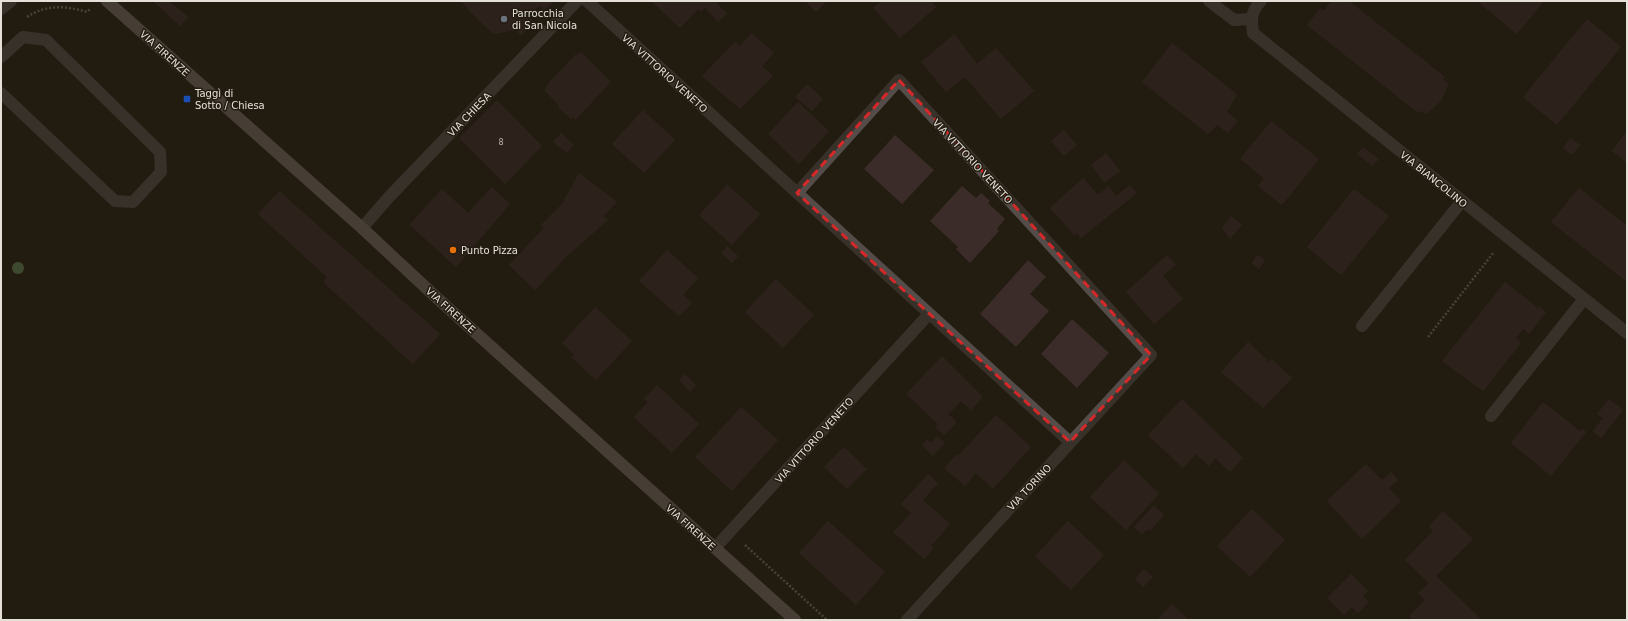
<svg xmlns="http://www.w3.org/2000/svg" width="1628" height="621" font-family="'DejaVu Sans',sans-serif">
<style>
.building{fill:#3b2c29}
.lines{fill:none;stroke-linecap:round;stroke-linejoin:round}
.path{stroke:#746f65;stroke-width:2.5;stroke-dasharray:2 2;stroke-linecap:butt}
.lane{stroke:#534c49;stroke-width:12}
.street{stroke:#534c49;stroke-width:12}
.secondary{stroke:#716661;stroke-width:12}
.tree{fill:#608358}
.marked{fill:none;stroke:#d62828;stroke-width:3;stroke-dasharray:8 5;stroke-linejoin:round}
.worship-dot{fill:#6b7280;stroke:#231c11;stroke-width:1.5}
.transit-dot{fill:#1a4fb4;stroke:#231c11;stroke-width:1.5}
.food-dot{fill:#e8710a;stroke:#231c11;stroke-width:1.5}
.labels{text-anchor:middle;stroke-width:3;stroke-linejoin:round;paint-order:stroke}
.number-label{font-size:8px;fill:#bab4ad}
.poi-label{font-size:10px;fill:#e5e1d9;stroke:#231c11;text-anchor:start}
.street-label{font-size:10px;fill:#e5e1d9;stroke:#231c11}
</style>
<rect width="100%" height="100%" fill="#231c11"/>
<g class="building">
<polygon points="153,1 169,1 188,17 180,26"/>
<polygon points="461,1 554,1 544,11 539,6 529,17 534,22 521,35 516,30 494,34 479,21"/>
<polygon points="651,1 715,1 727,14 718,22 705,8 701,12 698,9 680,28"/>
<polygon points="805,1 827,1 816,12"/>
<polygon points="882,1 931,1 936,7 900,38 873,8"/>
<polygon points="1331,1 1349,1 1445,77 1443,80 1449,84 1441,101 1426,114 1419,111 1417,112 1307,25 1320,8 1324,11"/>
<polygon points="1477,1 1544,1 1517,34"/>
<polygon points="1587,19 1621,47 1557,125 1523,97"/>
<polygon points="752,33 774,53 762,66 773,76 740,109 702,76 735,42 740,46"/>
<polygon points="954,34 977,64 996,48 1034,91 1001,119 966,78 963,78 946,92 921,62"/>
<polygon points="1172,43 1237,94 1227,112 1238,121 1228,133 1217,125 1208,134 1142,82"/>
<polygon points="581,52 611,82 575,120 573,117 571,119 558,107 559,105 544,90 547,87 546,86 576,54 577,55"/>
<polygon points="807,84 823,99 812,111 795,97"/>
<polygon points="497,100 542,146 505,184 459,138"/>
<polygon points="798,102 829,131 799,164 768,134"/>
<polygon points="643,110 675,140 644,173 612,144"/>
<polygon points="1271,121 1319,159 1282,205 1258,186 1264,178 1240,159"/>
<polygon points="1064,130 1077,145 1064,156 1051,141"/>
<polygon points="1627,131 1627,163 1612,151"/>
<polygon points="561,133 574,145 567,153 553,142"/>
<polygon points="895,135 934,170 902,204 864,169"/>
<polygon points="1570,138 1580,145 1572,155 1563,148"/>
<polygon points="1363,147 1379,159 1372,166 1357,154"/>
<polygon points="1106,153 1120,171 1105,183 1091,165"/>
<polygon points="579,173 617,202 603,216 608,220 568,255 535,290 509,265 544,228 541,225 562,204"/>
<polygon points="1083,178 1098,195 1109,186 1116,196 1130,185 1137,193 1081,238 1077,233 1074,235 1050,208"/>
<polygon points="727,185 760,214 732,245 699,215"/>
<polygon points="962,186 976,198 981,193 990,201 988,203 1005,219 997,229 999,231 970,263 956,249 958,247 930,221"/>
<polygon points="492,187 510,204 456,267 411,226 410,224 442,189 468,213"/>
<polygon points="1579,188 1627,226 1627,282 1551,222"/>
<polygon points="1354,189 1389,216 1341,275 1307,247"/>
<polygon points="279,191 440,334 413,364 323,282 327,277 258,214"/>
<polygon points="1231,216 1242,225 1230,239 1222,228"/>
<polygon points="727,246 738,256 732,263 721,253"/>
<polygon points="667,250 698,278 683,295 692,303 679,316 639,281"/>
<polygon points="1167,255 1176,265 1163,276 1183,299 1154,324 1126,292"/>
<polygon points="1257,255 1265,260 1259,269 1252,263"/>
<polygon points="1028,260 1046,277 1030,294 1049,311 1016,347 980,314"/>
<polygon points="776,279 814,315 783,348 745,312"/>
<polygon points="1505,282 1538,308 1539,306 1546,312 1529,334 1523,329 1516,338 1521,343 1483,391 1442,361"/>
<polygon points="595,307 632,341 596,380 571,357 574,354 562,343"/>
<polygon points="1072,319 1109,353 1077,388 1041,354"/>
<polygon points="1248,342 1269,362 1272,359 1292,378 1263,408 1221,372"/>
<polygon points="942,356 983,397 971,410 961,401 948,414 957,422 944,435 935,427 938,424 906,394"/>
<polygon points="685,374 696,385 690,392 679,380"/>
<polygon points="657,385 699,424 672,453 634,417 648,402 644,399"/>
<polygon points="1182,399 1243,458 1230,472 1215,458 1209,466 1196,454 1183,468 1148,435"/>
<polygon points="1609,399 1623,410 1601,438 1593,431 1603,418 1597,414"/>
<polygon points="1543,402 1580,431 1583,429 1586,432 1551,476 1511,443"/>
<polygon points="741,407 778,440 732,491 695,457"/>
<polygon points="996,415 1031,447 993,489 976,473 965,486 944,468 956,455 958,456"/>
<polygon points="937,436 945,443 933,456 922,445 927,440 931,443"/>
<polygon points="844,447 867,469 847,489 824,467"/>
<polygon points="1124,460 1159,494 1126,530 1090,497"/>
<polygon points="1366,464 1382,480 1391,472 1398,480 1389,488 1401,501 1362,539 1327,501"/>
<polygon points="928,474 938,483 923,500 950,524 931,546 934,548 924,559 893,532 911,513 901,504"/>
<polygon points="1154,505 1164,515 1150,531 1148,529 1142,534 1134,527"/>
<polygon points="1252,509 1285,540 1250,577 1217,546"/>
<polygon points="1443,511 1473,539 1436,576 1482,620 1414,620 1409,616 1425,600 1418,593 1429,583 1405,560 1433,531 1429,526"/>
<polygon points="828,521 885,572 856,605 799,553"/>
<polygon points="1068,521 1104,555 1071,590 1035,556"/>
<polygon points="1144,569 1153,577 1143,587 1135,579"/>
<polygon points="1351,574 1368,591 1363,596 1369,602 1358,613 1352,607 1344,615 1327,598"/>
<polygon points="1172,604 1189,620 1157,620"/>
</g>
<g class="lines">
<g class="path">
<path d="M27 17C46 4 67 6 87 12L90 9"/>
<polyline points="1428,337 1494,252"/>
<polyline points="745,545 827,620"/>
</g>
<g class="lane">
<polyline points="1,57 23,37 46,40 160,152 161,172 133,202 115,201 1,93"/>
<polyline points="1362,326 1462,201"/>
<polyline points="1491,416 1584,299"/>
</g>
<g class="street">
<polyline points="587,1 1070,442"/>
<polyline points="1209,1 1234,20 1251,19"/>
<path d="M1261 1C1251 11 1251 20 1253 33L1627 333"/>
<polyline points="1,9 11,1"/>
<polyline points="797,193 899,80 1151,355 907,620"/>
<polyline points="362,228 389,197 577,1"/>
<polyline points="715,548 929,314"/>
</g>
<polyline class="secondary" points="107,1 362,228 437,298 795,620"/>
</g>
<circle class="tree" cx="18" cy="268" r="6"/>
<path d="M0 0H1628V621H0ZM899 80 1151 355 1070 442 797 193Z" fill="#231c11" fill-opacity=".55" fill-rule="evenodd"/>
<path class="marked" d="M899 80 1151 355 1070 442 797 193Z"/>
<circle class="worship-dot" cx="504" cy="19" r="4"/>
<rect class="transit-dot" x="183" y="95" width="8" height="8" rx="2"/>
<circle class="food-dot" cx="453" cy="250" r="4"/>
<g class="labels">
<g class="number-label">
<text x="501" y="145">8</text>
</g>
<g class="poi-label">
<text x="512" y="17">Parrocchia<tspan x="512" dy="12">di San Nicola</tspan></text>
<text x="195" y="97">Taggì di<tspan x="195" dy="12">Sotto / Chiesa</tspan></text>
<text x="461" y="254">Punto Pizza</text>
</g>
<g class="street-label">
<text transform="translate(165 53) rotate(42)" y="4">VIA FIRENZE</text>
<text transform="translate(665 73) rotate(42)" y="4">VIA VITTORIO VENETO</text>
<text transform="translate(469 114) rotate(-46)" y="4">VIA CHIESA</text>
<text transform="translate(973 161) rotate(47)" y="4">VIA VITTORIO VENETO</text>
<text transform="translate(1434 179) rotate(39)" y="4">VIA BIANCOLINO</text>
<text transform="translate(451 310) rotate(42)" y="4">VIA FIRENZE</text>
<text transform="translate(814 440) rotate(-48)" y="4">VIA VITTORIO VENETO</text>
<text transform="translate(1029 487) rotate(-47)" y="4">VIA TORINO</text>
<text transform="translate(691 527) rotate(42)" y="4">VIA FIRENZE</text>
</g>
</g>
<rect width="1628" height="621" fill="none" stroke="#e5e1d9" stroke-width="4"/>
</svg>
